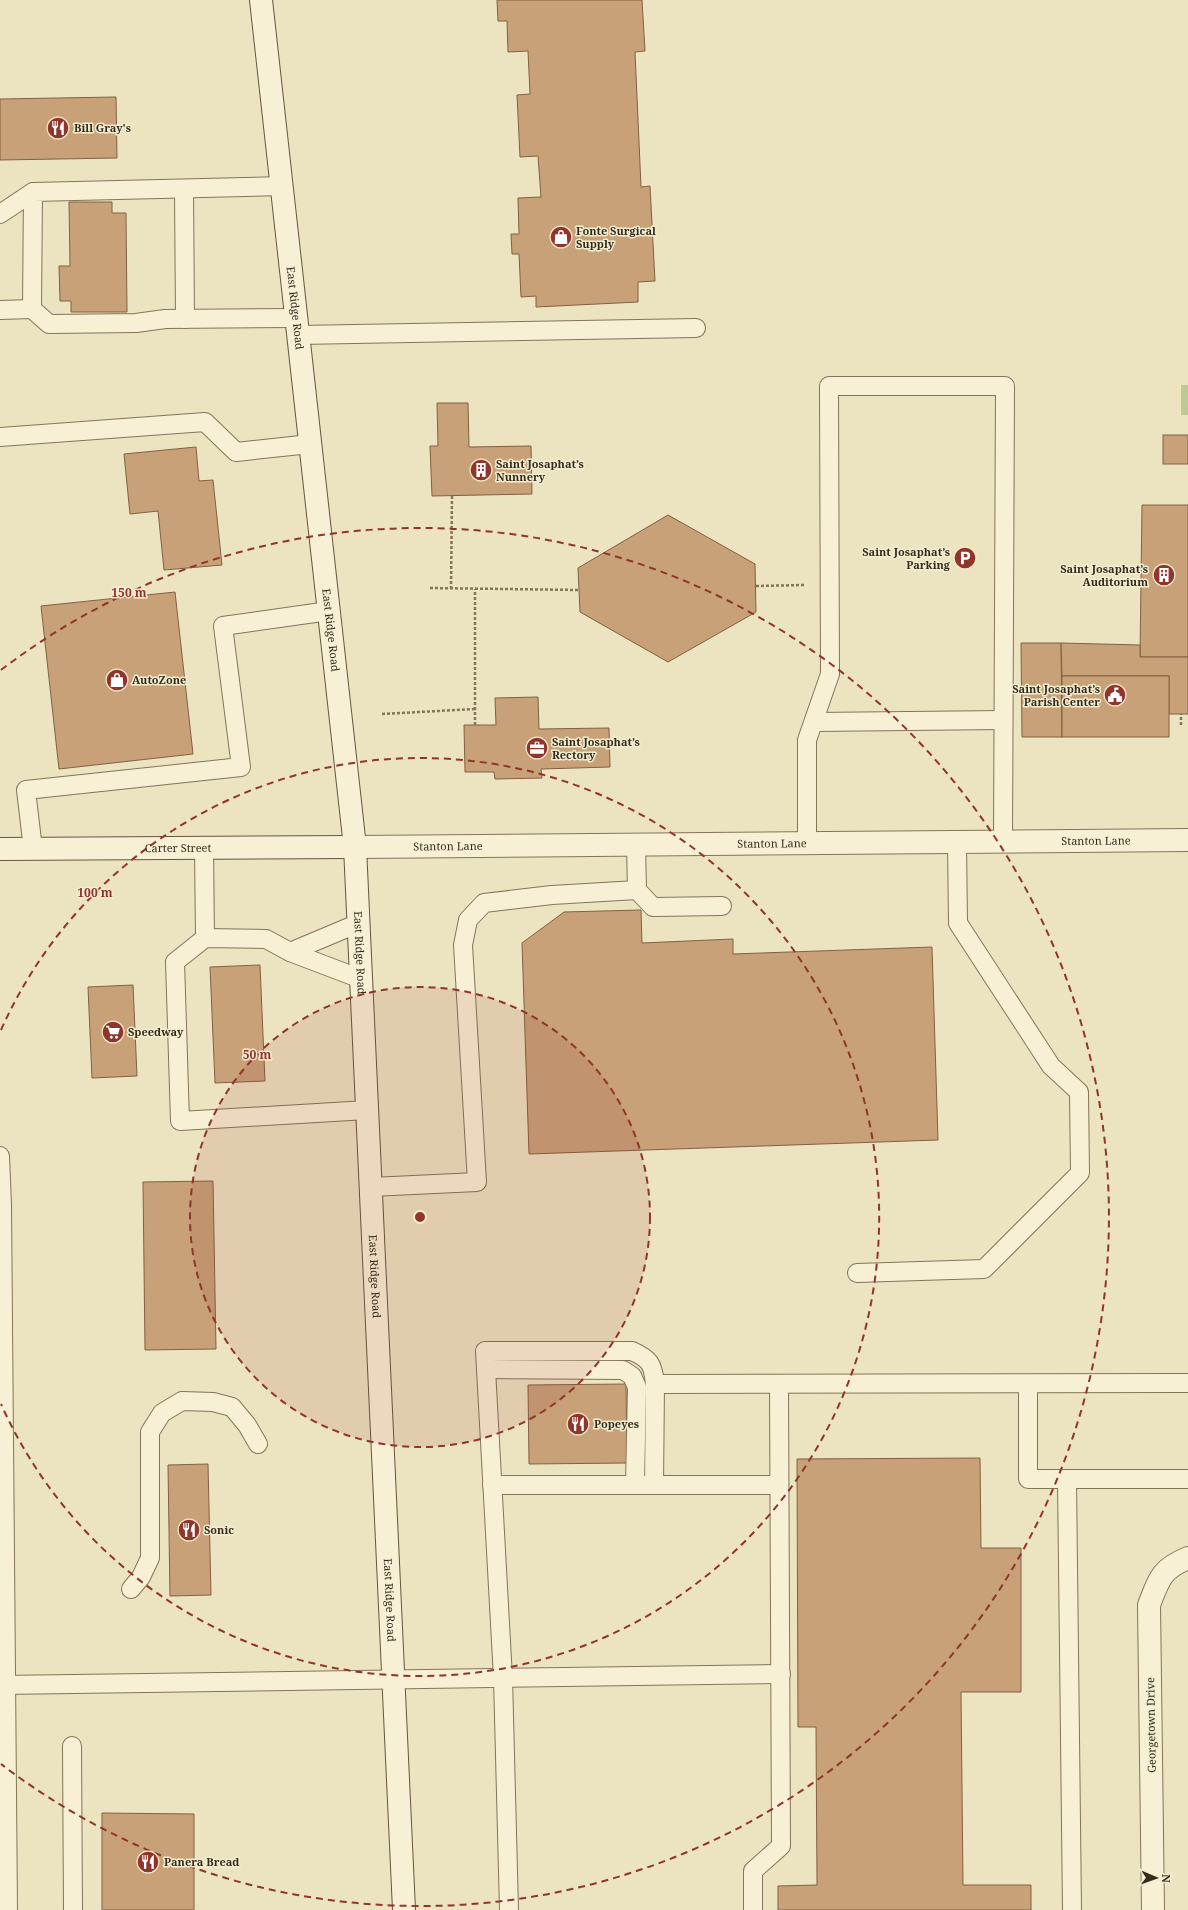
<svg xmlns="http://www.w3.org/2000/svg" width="1188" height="1910" font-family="'Noto Serif',serif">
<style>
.green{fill:#bec996}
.building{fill:#c8a178;stroke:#826140}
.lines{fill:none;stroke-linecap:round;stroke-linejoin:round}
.lane-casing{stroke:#84745a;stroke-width:20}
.street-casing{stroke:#84745a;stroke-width:24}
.secondary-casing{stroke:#66553d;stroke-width:24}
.path{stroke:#84745a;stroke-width:2.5;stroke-dasharray:3 2;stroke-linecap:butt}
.lane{stroke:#f7f0d4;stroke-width:18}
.street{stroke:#f7f0d4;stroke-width:22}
.secondary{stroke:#f7f0d4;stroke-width:22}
.ring{fill:none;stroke:#90352c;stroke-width:2;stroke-dasharray:7 5}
.labels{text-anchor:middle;stroke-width:3;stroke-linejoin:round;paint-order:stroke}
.poi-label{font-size:11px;font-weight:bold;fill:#352b1d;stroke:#f3edd0;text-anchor:start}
.street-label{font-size:11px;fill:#352b1d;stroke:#f3edd0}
.centre{fill:#90352c;stroke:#f3edd0;stroke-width:2}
.ring-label{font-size:12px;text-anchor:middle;font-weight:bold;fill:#90352c;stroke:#f3edd0;stroke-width:3;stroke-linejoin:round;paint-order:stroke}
</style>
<rect width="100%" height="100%" fill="#ece3c1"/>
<rect class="green" x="1181" y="385" width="7" height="30"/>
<g class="building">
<polygon points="497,0 642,0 645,51 635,52 641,187 650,186 655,281 638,282 638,302 536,307 536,296 521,297 519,254 512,254 511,234 519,234 518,198 541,197 538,156 520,157 517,95 530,94 528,51 508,52 507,21 498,21"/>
<polygon points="116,97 117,158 0,160 0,99"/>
<polygon points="69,202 112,202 112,213 126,213 127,312 71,312 71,301 60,301 59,266 70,266"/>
<polygon points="437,403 468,403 469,447 531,446 532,494 432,496 430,446 438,446"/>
<rect x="1163" y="435" width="25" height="29"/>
<polygon points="196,447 199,481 213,480 222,565 164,570 158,511 130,514 124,454"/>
<polygon points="1142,505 1188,505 1188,657 1140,657"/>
<polygon points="668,515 755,564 756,612 668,662 580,612 578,568"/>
<polygon points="175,592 193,754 59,769 41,606"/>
<polygon points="1021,643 1061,643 1062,737 1022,737"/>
<polygon points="1061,643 1140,645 1140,657 1188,657 1188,714 1169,714 1169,676 1062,676"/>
<rect x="1062" y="676" width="107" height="61"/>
<polygon points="538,697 539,729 609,728 610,767 541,769 542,778 495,779 494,772 465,772 464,725 496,725 495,698"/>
<polygon points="641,910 642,943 733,939 733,954 932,947 938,1140 529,1154 522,943 564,912"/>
<polygon points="260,965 265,1081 215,1083 210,967"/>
<polygon points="133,985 137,1076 92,1078 88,987"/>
<polygon points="213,1181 216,1349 145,1350 143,1182"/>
<polygon points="626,1384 627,1463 529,1464 528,1385"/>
<polygon points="980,1458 981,1548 1021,1548 1021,1692 961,1692 963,1885 1031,1885 1031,1910 778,1910 778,1886 817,1885 816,1727 798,1727 797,1459"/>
<polygon points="208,1464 211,1595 170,1596 168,1465"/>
<polygon points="102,1813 194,1814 194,1910 102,1910"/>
</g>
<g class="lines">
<g class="lane-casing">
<g id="lane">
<polyline points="283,186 33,192 32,309 49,324 136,323 165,319 296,318"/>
<polyline points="184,189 185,319"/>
<polyline points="0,214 33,192"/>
<polyline points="0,310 32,309"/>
<polyline points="298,335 696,328"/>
<polyline points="0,437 205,422 236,452 310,444"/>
<polyline points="814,722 1003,720"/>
<polyline points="807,843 807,740 830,674 829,386 1005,386 1003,842"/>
<polyline points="636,845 637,890 653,907 722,906"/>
<polyline points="204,848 205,938"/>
<polyline points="33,849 26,790 241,767 223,626 329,611"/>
<polyline points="290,952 359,923"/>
<polyline points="361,979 290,952 266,939 205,938 175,962 180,1121 367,1110"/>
<polyline points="0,1156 2,1205 8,1910"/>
<polyline points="371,1187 477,1182 463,945 468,920 484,903 552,895 637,890"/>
<polyline points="857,1273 984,1269 1080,1173 1079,1092 1051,1066 958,923 957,842"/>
<polyline points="486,1369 623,1370 632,1376 637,1387 635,1485"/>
<polyline points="655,1384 1188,1383"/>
<polyline points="1028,1384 1028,1479 1188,1479"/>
<polyline points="1067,1479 1072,1910"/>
<polyline points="492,1485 779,1485"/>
<polyline points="131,1589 141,1577 150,1558 150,1432 162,1413 182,1401 213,1402 232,1407 247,1425 258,1444"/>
<polyline points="0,1685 781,1674"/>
<polyline points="72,1746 73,1910"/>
<path d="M509 1910 503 1678 485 1351H632C650 1359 653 1364 655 1384L654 1485"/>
<polyline points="753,1910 753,1871 781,1846 779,1384"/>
</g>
</g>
<g class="street-casing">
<g id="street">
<path id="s1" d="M355 847 1188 840"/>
<path d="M1153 1910 1149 1605C1159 1579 1161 1569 1188 1558"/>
</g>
</g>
<g class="secondary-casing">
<g id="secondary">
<path id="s2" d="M261 0 355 847 404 1910"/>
<path id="s3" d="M0 849 355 847"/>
</g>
</g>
<g class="path">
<polyline points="756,586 805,585"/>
<polyline points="430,588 579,590"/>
<polyline points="451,589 452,495"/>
<polyline points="382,714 475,709"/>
<polyline points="475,725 475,589"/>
<polyline points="1181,725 1181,714"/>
</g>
<use href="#lane" class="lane"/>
<use href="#street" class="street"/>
<use href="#secondary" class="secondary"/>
</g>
<circle cx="420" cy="1217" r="230" fill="#90352c" fill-opacity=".12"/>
<g class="ring">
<circle cx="420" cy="1217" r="230"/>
<path d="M1 1030A459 459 0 1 1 1 1404"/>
<path d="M1 670A689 689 0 1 1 1 1764"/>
</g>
<defs>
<g id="restaurant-disc" transform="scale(1.15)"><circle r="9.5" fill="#90352c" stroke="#f3edd0"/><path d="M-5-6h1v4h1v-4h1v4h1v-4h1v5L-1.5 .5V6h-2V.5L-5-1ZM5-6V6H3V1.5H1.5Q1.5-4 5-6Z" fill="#fff"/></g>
<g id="shop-disc" transform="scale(1.15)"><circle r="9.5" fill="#90352c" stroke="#f3edd0"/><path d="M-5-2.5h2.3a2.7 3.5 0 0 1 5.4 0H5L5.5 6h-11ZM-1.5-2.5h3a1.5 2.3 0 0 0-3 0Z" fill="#fff"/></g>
<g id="building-disc" transform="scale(1.15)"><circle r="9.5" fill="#90352c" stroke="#f3edd0"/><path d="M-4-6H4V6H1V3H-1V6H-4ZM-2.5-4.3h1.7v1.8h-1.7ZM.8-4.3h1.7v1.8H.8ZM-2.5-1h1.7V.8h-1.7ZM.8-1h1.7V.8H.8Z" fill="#fff"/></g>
<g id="parking-disc" transform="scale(1.15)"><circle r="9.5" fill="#90352c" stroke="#f3edd0"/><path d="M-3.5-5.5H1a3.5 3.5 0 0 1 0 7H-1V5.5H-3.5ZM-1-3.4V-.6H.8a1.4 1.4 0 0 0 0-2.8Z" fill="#fff"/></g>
<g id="civic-disc" transform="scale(1.15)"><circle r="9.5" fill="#90352c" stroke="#f3edd0"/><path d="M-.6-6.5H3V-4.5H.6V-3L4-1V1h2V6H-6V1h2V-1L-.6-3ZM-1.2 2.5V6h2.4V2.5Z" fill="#fff"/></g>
<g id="office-disc" transform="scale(1.15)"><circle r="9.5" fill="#90352c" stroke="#f3edd0"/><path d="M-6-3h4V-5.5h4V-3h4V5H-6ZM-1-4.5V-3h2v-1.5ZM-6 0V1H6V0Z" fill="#fff"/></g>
<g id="supermarket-disc" transform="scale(1.15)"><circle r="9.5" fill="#90352c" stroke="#f3edd0"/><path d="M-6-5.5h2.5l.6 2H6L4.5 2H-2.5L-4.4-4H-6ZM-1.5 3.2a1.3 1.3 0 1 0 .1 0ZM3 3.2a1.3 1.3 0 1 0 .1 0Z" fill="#fff"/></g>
</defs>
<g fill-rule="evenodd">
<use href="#restaurant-disc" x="58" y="128"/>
<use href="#shop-disc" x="561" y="237"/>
<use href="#building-disc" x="481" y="470"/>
<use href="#parking-disc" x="965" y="558"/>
<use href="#building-disc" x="1164" y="575"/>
<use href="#shop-disc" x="117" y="680"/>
<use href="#civic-disc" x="1115" y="695"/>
<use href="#office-disc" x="537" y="748"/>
<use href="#supermarket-disc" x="113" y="1032"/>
<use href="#restaurant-disc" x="578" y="1424"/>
<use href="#restaurant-disc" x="189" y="1530"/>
<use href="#restaurant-disc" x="148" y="1862"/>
</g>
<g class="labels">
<g class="poi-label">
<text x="74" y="132">Bill Gray's</text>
<text x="576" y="235">Fonte Surgical<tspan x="576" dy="13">Supply</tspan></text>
<text x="496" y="468">Saint Josaphat’s<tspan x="496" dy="13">Nunnery</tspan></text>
<text x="950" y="556" text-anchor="end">Saint Josaphat’s<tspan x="950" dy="13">Parking</tspan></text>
<text x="1148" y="573" text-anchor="end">Saint Josaphat’s<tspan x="1148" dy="13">Auditorium</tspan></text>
<text x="132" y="684">AutoZone</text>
<text x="1100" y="693" text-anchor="end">Saint Josaphat’s<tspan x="1100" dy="13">Parish Center</tspan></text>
<text x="552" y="746">Saint Josaphat’s<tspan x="552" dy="13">Rectory</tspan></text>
<text x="128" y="1036">Speedway</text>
<text x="594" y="1428">Popeyes</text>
<text x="204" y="1534">Sonic</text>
<text x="164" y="1866">Panera Bread</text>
</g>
<g class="street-label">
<text dy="4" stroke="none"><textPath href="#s2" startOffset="310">East Ridge Road</textPath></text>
<text dy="4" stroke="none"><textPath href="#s2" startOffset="634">East Ridge Road</textPath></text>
<text dy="4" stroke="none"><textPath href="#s1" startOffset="741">Stanton Lane</textPath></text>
<text dy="4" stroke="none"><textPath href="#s1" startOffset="417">Stanton Lane</textPath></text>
<text dy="4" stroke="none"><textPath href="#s1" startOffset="93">Stanton Lane</textPath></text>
<text dy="4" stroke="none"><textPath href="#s3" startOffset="178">Carter Street</textPath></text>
<text dy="4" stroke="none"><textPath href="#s2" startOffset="958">East Ridge Road</textPath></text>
<text dy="4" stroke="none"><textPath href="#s2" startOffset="1282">East Ridge Road</textPath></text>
<text dy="4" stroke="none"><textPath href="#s2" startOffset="1606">East Ridge Road</textPath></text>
<text transform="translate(1151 1725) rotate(-91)" y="4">Georgetown Drive</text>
</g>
</g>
<circle cx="420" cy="1217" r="6" class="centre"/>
<g class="ring-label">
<text x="129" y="597">150 m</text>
<text x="95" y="897">100 m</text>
<text x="257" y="1059">50 m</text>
</g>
<g transform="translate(1156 1878) rotate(92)" stroke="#f3edd0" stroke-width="3" paint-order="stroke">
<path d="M0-3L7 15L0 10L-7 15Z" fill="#352b1d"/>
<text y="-6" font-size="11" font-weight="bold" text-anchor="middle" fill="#352b1d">N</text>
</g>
</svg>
